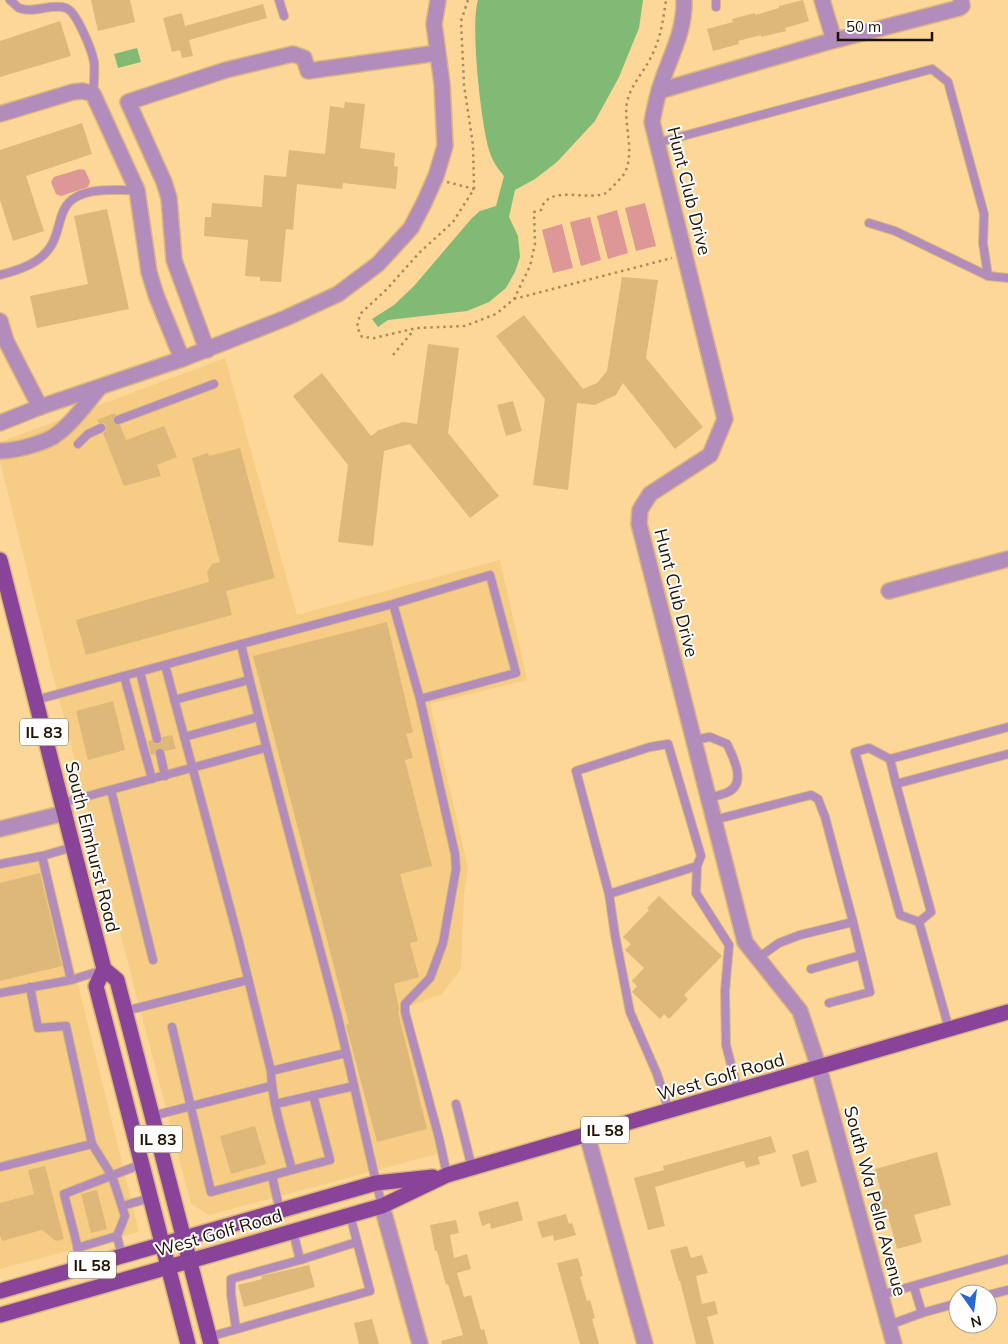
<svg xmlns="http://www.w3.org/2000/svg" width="1008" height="1344" font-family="Mulish,sans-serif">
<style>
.built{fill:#f7cd85}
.green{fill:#dc9796}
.water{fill:#80ba75}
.building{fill:#ddb878}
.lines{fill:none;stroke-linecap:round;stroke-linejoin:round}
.lane-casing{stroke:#d9b77f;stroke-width:10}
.street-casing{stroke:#d9b77f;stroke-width:18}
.primary-casing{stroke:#d9b77f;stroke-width:18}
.path{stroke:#a88c5d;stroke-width:2.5;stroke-dasharray:2.5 4;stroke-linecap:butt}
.lane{stroke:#b28cba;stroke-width:8}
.street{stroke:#b28cba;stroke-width:15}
.primary{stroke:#894398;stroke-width:15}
.labels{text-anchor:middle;stroke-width:4;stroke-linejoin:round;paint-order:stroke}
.shield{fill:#fefefe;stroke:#62594c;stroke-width:1}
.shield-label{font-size:16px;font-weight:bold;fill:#1f1200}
.street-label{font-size:18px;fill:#1f1200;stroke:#fefefe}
</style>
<rect width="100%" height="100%" fill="#fdd797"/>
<g class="built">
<polygon points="225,358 297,615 500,560 527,680 430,704 468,868 464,894 461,969 442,994 408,1007 441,1153 209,1215 191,1204 54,680 0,461 0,442"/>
<polygon points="47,858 139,1232 0,1269 0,867"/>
</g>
<g class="green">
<polygon points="80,169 85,170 90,182 88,187 61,196 56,194 51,182 54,177"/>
<polygon points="645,203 656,246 636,251 625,208"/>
<polygon points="617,210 628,253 608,259 597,216"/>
<polygon points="590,217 601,260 581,266 570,222"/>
<polygon points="562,224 573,268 553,273 542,230"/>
</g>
<g class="water">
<path d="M478 0H643L639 28 619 77 595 121 557 162 535 179 515 190 509 217 518 236 520 257 515 272 506 288 489 302 467 311 388 320 378 327 372 319 394 305 414 286 472 218 480 211 496 206 504 176C497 168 492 160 489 150 481 123 470 25 478 0Z"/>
<polygon points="137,48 141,62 118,68 114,54"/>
</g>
<g class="building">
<polygon points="91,0 130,0 135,22 98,31"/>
<polygon points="803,0 809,21 785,28 786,31 761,37 761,35 738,41 739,44 713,51 707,29 733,22 732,19 755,13 755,15 779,8 779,6"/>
<polygon points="263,4 267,18 189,40 193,56 182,58 180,50 172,52 163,18 182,13 185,26"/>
<polygon points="60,21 71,56 0,77 0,41"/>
<polygon points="345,102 365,104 360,148 395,153 394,166 398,167 396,189 343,183 342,189 297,184 293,230 286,229 281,282 260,281 260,277 245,276 248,240 204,236 205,217 211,217 212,203 262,207 264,175 286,177 289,150 325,154 330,106 344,108"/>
<polygon points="82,123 92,154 26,176 44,231 13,241 0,200 0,150"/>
<polygon points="107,209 129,309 37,328 30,296 88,284 74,216"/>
<polygon points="622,277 658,280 646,358 703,427 675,449 623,383 616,395 605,400 595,405 577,403 568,490 533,485 545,399 496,336 524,315 583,389 597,383 607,371"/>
<polygon points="428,344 459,348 448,433 499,496 470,518 410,444 398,447 384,451 373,546 338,542 348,465 293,396 322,373 371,436 379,430 403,422 417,424"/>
<polygon points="513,401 522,431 506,436 497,405"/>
<polygon points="115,413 116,415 113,419 113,422 117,425 120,425 126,440 164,426 177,457 157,465 161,476 124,486 103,433 106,431 106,426 104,423 99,423 97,420"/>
<polygon points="240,448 275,578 226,591 232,615 86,655 76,620 209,582 207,572 212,564 220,562 192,458 208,453 209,456"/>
<polygon points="387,622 413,732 406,734 413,758 405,760 432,866 400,874 418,941 410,943 419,977 394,984 399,1008 399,1011 398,1012 427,1129 377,1142 346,1025 349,1024 253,656"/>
<polygon points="113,701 125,750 88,760 76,711"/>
<polygon points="172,735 176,749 165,751 162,748 158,748 155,751 155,754 151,755 148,741 152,740 155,744 159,744 162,741 162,737"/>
<polygon points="40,873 62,966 0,981 0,883"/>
<polygon points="659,896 722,956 684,995 688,999 669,1019 664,1014 660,1019 632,992 637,986 632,981 644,968 625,950 631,944 623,937 649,910 647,908"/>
<polygon points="255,1126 266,1164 231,1174 220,1136"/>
<polygon points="771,1136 776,1152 758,1157 760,1164 746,1168 744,1161 655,1187 665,1226 648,1230 634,1178 664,1170 663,1166"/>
<polygon points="808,1150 817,1182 801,1187 792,1155"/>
<polygon points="937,1152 951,1205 914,1215 922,1242 897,1249 887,1212 881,1214 876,1198 882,1196 875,1169"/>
<polygon points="45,1166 64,1239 56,1241 42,1230 2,1241 0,1235 0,1203 34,1194 28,1170"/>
<polygon points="97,1190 107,1229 91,1233 81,1194"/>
<polygon points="518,1201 523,1220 491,1229 490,1223 482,1226 478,1212"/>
<polygon points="566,1214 569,1224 572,1223 576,1235 554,1241 553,1235 542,1238 537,1222"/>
<polygon points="456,1220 459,1233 450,1235 454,1258 467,1254 471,1269 457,1273 464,1297 471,1295 481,1330 484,1329 488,1344 442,1344 441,1341 463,1335 448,1284 446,1285 437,1251 435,1251 430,1225"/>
<polygon points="687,1246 691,1258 702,1255 708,1273 696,1276 702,1304 715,1301 718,1314 707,1317 714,1344 696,1344 680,1281 679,1281 670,1250"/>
<polygon points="578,1258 583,1276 580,1277 587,1301 590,1300 595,1318 592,1319 599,1344 580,1344 557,1263"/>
<polygon points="309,1265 315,1287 244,1307 238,1285 262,1279 261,1276"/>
<polygon points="372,1319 379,1344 359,1344 354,1323"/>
</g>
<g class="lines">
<g class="lane-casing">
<g id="lane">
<path d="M10 0C13 2 16 6 19 8 33 14 51 3 66 8 77 12 92 51 94 62 95 73 94 83 93 94"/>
<polyline points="279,0 284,16"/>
<polyline points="716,0 716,7"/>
<polyline points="657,143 932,69 948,82 984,214 983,243 988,276"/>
<polyline points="869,223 895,231 988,276 1008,278"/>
<path d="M0 275C19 270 42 263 52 244 61 229 58 207 76 197 94 187 118 191 137 190"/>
<polyline points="118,420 214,384"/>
<polyline points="78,444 88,434 101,428"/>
<polyline points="241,644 393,604 420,699 516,673 490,575 393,604"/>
<path d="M165 665 238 938 271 1071C272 1104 284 1138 292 1170L330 1160 313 1095"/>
<polyline points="140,672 157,739"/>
<polyline points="124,676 152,779"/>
<polyline points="420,699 455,854 456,869 443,943 430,978 405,1004 405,1012 439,1138 447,1175"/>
<path d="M36 700 241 644C270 768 305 891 337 1014 353 1078 366 1142 382 1206"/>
<polyline points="174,700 249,680"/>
<polyline points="184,737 258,717"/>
<path d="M694 740 710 737 727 744C733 757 747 783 728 792 722 795 715 796 708 798"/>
<polyline points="160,753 165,776"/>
<polyline points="890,759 896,784"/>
<polyline points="111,790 153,960"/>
<polyline points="62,803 265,748"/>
<polyline points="714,820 811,795 818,799 825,817 853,922"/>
<polyline points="42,856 71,980"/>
<polyline points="0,864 42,856 73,847"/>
<polyline points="609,894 697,866"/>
<polyline points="919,922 900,915 855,752 869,748 890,759 1008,727"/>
<polyline points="919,922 931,912 896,784 1008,754"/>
<polyline points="919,922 949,1029"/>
<polyline points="758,958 779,943 800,935 853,922 870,992 829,1003"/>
<polyline points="811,969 861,955"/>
<polyline points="0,993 71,980 103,970"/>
<polyline points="125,1011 248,980"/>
<polyline points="172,1027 211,1192 292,1170"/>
<polyline points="271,1071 346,1053"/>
<polyline points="275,1104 354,1086"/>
<polyline points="456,1104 472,1168"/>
<polyline points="669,1111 657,1074 630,1012 615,935 609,894 576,771 650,747 668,744 701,856 697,866 696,893 729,945 725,991 726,1045 738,1091"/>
<polyline points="152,1116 271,1086"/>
<polyline points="92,1144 112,1176 125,1216 117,1236"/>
<polyline points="0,1167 92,1144 66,1026 38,1028 30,987"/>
<polyline points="272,1176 280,1211"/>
<polyline points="122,1206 150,1198"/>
<polyline points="293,1231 300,1260 357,1242"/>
<polyline points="77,1248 117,1236 122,1256"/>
<polyline points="83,1268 64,1194 142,1164"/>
<polyline points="914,1287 922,1313"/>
<polyline points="881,1295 1008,1259"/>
<polyline points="988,1295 1008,1290"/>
<polyline points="889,1325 922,1313 958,1303"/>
<polyline points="236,1329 231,1294 231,1279 300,1260"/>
<polyline points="209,1337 370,1291 350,1215"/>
</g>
</g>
<g class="street-casing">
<g id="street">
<path d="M684 0C685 34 668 59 659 91 656 101 654 111 652 122L725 419 710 455 650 494 640 510 639 524 745 942 800 1011 819 1068 894 1344"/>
<polyline points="822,0 834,40"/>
<polyline points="659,91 824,43 959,8 962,6 961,0"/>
<polyline points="0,114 73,92 83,91 93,94 137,190 149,272 156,295 182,359"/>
<polyline points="0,321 6,341 40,407"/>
<polyline points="207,350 174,260 169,198 164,182 128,102 226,70 293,54 304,58 308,71 437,53"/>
<polyline points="0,423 40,407 182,359 286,318 338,294 378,264 411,228 424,203 436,176 445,146 442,84 434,24 438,0"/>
<path d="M0 451C15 451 40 444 53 437 71 425 86 404 99 388"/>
<polyline points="889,591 1008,559"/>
<polyline points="0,829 65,813"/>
<polyline points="587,1135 645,1344"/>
<polyline points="382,1206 420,1344"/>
</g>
</g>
<g class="primary-casing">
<g id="primary">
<polyline points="0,560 104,969 117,980 211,1344"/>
<polyline points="104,969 96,986 188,1344"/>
<polyline points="0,1291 376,1183 433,1177"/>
<polyline points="0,1315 382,1206 447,1175 1008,1012"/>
</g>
</g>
<g class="path">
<path d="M468 0 461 21 464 85 473 145 474 189 453 222 419 253 387 289 360 314 357 327 362 337 374 338 417 328 465 326 496 314 514 299 530 266 535 244 534 212 541 210C548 183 588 202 606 193 609 191 622 177 624 174 636 153 623 125 627 102 631 84 645 71 652 55 661 37 663 20 666 0"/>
<polyline points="447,182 474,189"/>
<polyline points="514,299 672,258"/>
<polyline points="393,355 414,330"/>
</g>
<use href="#lane" class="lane"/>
<use href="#street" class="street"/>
<use href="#primary" class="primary"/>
</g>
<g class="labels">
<g class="shield">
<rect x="20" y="718.5" width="48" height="27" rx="4"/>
<rect x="581" y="1116.5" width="48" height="27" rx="4"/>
<rect x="134" y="1125.5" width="48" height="27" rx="4"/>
<rect x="68" y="1251.5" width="48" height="27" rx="4"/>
</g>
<g class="shield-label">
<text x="44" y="738">IL 83</text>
<text x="605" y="1136">IL 58</text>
<text x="158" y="1145">IL 83</text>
<text x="92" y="1271">IL 58</text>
</g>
<g class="street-label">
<text transform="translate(689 191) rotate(76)" y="6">Hunt Club Drive</text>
<text transform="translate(676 593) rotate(76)" y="6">Hunt Club Drive</text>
<text transform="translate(92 847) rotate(76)" y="6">South Elmhurst Road</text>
<text transform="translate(721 1077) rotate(-16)" y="6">West Golf Road</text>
<text transform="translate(875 1201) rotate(75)" y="6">South Wa Pella Avenue</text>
<text transform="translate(219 1233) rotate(-16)" y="6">West Golf Road</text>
</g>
</g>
<g transform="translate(973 1309) rotate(166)"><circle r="24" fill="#fefefe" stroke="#a5a098"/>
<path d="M0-4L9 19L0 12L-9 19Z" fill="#2767d4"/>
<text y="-8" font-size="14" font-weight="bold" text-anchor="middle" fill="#1f1200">N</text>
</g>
<path d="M838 32v8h94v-8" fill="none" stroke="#1f1200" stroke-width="2.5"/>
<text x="846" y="32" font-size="15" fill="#1f1200" stroke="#fefefe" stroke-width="4" paint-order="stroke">50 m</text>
</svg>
